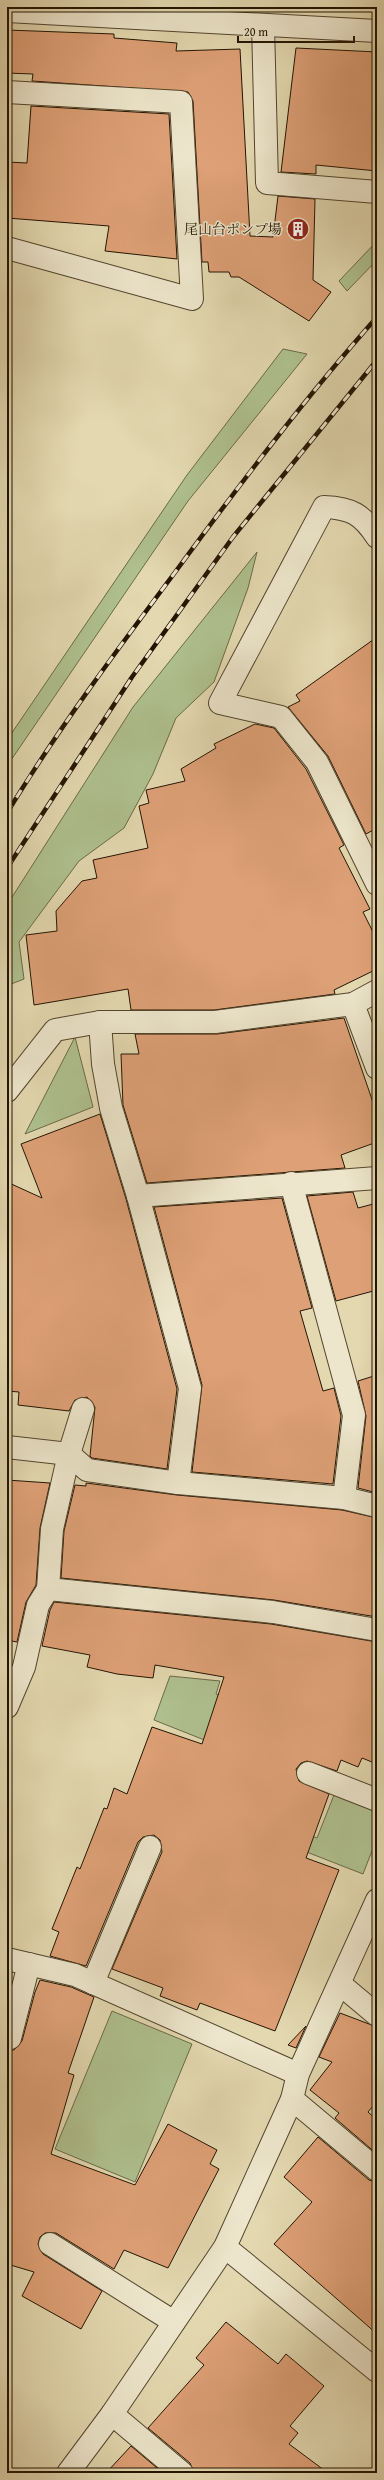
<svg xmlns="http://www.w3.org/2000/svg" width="384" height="2480" font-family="'Gentium Book Plus','Noto Serif JP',serif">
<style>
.green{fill:#afc08f;stroke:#696a48}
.building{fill:#dea076;stroke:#231401}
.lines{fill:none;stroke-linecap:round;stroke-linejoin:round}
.minor-casing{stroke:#53452d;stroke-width:24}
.minor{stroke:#ede6cc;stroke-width:22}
.rail-casing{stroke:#231401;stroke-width:4.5}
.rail{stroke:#ede6cc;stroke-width:3;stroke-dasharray:9;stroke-linecap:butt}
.labels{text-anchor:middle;stroke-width:3;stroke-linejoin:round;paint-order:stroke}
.poi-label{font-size:14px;fill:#231401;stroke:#ede6cc;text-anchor:end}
</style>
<rect width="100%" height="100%" fill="#e3d8b0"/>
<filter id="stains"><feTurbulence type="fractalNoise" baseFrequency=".005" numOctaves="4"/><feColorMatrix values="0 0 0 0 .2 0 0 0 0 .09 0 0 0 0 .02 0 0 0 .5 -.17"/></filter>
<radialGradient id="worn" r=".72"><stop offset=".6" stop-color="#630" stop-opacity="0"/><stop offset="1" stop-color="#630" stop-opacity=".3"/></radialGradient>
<g class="green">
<polygon points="377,241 377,260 347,291 339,281"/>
<polygon points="283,349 307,354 188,501 7,766 7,740 187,475"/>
<polygon points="257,552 248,588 214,682 176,718 153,774 124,828 79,861 19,942 24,979 11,984 7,978 7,905 133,707"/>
<polygon points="75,1037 93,1107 25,1134"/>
<polygon points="170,1676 220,1681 216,1694 234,1700 217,1745 154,1720"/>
<polygon points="334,1795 377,1812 377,1838 363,1874 281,1842 287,1826 317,1838"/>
<polygon points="112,2011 192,2044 135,2182 55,2149"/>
</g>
<g class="building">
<polygon points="7,30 114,34 114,38 177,43 176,51 240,49 250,236 273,237 278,196 315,199 313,280 331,292 309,321 239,277 231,277 229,272 209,272 208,262 202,262 193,101 188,92 32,81 33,74 7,73"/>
<polygon points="296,48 377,52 377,171 316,165 316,174 281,172"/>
<polygon points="31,106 169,114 177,259 105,251 109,226 7,218 7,162 27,163"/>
<polygon points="377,637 377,828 366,834 328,756 288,707 300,701 296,695"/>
<polygon points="255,724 274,728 306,769 344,845 339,848 370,909 363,912 377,940 377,969 334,990 335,994 214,1010 131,1010 128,989 34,1005 26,935 57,931 56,911 82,881 97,878 93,860 148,848 139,806 149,803 146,790 185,781 181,769 216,748 214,744"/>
<polygon points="344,1018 377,1114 377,1142 341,1155 345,1168 147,1183 123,1105 121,1054 139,1054 135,1034 217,1034"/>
<polygon points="100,1114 126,1199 177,1389 167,1469 92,1458 90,1456 95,1407 87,1397 75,1400 69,1411 18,1405 19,1392 7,1391 7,1182 42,1198 21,1144"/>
<polygon points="353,1192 358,1208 377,1203 377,1290 336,1301 307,1196"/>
<polygon points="282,1198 312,1308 300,1311 323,1391 334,1388 341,1416 333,1484 192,1472 202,1385 154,1207"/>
<polygon points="377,1375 377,1493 358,1488 366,1416 358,1381"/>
<polygon points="7,1480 50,1483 40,1528 36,1585 26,1602 17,1642 7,1640"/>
<polygon points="86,1483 177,1495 342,1510 377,1518 377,1617 274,1600 61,1578 64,1531 75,1485 86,1486"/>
<polygon points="54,1602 271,1624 377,1642 377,1764 362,1758 358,1767 341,1760 337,1771 307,1761 301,1763 296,1769 299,1781 329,1794 306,1858 339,1870 275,2031 200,2003 197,2010 160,1996 163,1988 112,1969 162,1852 160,1840 154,1835 143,1837 138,1842 86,1966 50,1956 59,1932 52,1929 77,1867 80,1869 104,1808 107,1809 114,1788 127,1794 152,1727 202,1744 224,1677 155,1665 153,1678 117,1674 87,1667 90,1655 42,1646 50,1610"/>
<polygon points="40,1980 71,1987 94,1997 68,2073 74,2075 51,2154 135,2185 168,2124 217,2150 210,2164 219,2169 168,2268 124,2250 114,2269 56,2233 45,2233 40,2237 38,2244 43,2254 102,2291 81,2329 22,2296 34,2272 7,2264 7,2050 14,2050 22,2041 35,1992"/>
<polygon points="7,1983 11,1984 7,1999"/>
<polygon points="340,2013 377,2027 377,2101 368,2112 377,2120 377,2154 335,2118 339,2113 310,2090 332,2062 319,2057"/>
<polygon points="306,2026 296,2048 288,2045"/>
<polygon points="318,2137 369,2180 377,2182 377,2334 274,2244 312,2202 284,2177"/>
<polygon points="226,2322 278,2364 286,2354 324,2386 290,2426 298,2433 289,2444 328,2473 194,2473 190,2463 148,2428 204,2365 196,2358"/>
<polygon points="131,2446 163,2473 106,2473"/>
</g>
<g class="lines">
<g class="minor-casing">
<g id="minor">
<polyline points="7,11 377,31"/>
<polyline points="263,25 267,183 377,192"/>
<polyline points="7,92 181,102 192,299 7,248"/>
<path d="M377 537C362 514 351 508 324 507L220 703 281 717 317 762 377 884"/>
<polyline points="353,1004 377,1068"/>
<polyline points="100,1022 103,1064 111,1108 138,1196 190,1388 178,1483"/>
<polyline points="7,1091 55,1030 100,1022 215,1022 353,1004 377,991"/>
<polyline points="291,1183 354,1415 344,1498"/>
<polyline points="138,1196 377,1178"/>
<polyline points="83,1409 69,1454 52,1529 48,1589 273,1612 377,1630"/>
<polyline points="7,1447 69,1454 87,1470 178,1483 344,1498 377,1506"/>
<polyline points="7,1707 24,1667 38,1605 48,1589"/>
<polyline points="308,1773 377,1800"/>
<polyline points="7,1959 75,1975 298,2074"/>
<polyline points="93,1983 150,1847"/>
<polyline points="340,1984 377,2015"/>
<polyline points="10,2038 29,1964"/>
<polyline points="292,2099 377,2170"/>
<polyline points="50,2244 174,2322"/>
<polyline points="225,2247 377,2371"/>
<polyline points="112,2414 182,2473"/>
<polyline points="68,2473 112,2414 225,2247 292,2099 298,2074 377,1900"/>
</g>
</g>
<use href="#minor" class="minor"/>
<g class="rail-casing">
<g id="rail">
<path d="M7 813C58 729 117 650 176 571 240 484 305 398 377 317"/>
<polyline points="7,868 132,677 233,537 377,360"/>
</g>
</g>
<use href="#rail" class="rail"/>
</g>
<defs>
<g id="building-disc" transform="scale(1.15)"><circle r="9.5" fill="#8f2418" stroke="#ede6cc"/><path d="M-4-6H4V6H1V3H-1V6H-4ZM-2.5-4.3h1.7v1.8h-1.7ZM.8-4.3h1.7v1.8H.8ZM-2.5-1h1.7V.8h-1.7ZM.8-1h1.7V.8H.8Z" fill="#fff"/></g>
</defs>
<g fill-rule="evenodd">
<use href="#building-disc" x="298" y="229"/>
</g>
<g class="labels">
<g class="poi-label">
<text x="282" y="234">尾山台ポンプ場</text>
</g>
</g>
<rect width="384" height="2480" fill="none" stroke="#e3d8b0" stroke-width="24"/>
<rect x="8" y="8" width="368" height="2464" fill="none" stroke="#231401" stroke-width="2"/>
<rect x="12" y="12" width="360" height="2456" fill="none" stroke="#231401"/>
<path d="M238 36v6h116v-6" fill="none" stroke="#231401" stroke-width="2"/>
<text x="244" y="36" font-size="12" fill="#231401" stroke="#ede6cc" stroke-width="3" paint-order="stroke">20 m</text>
<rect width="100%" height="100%" filter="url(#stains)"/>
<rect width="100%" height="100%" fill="url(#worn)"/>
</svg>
